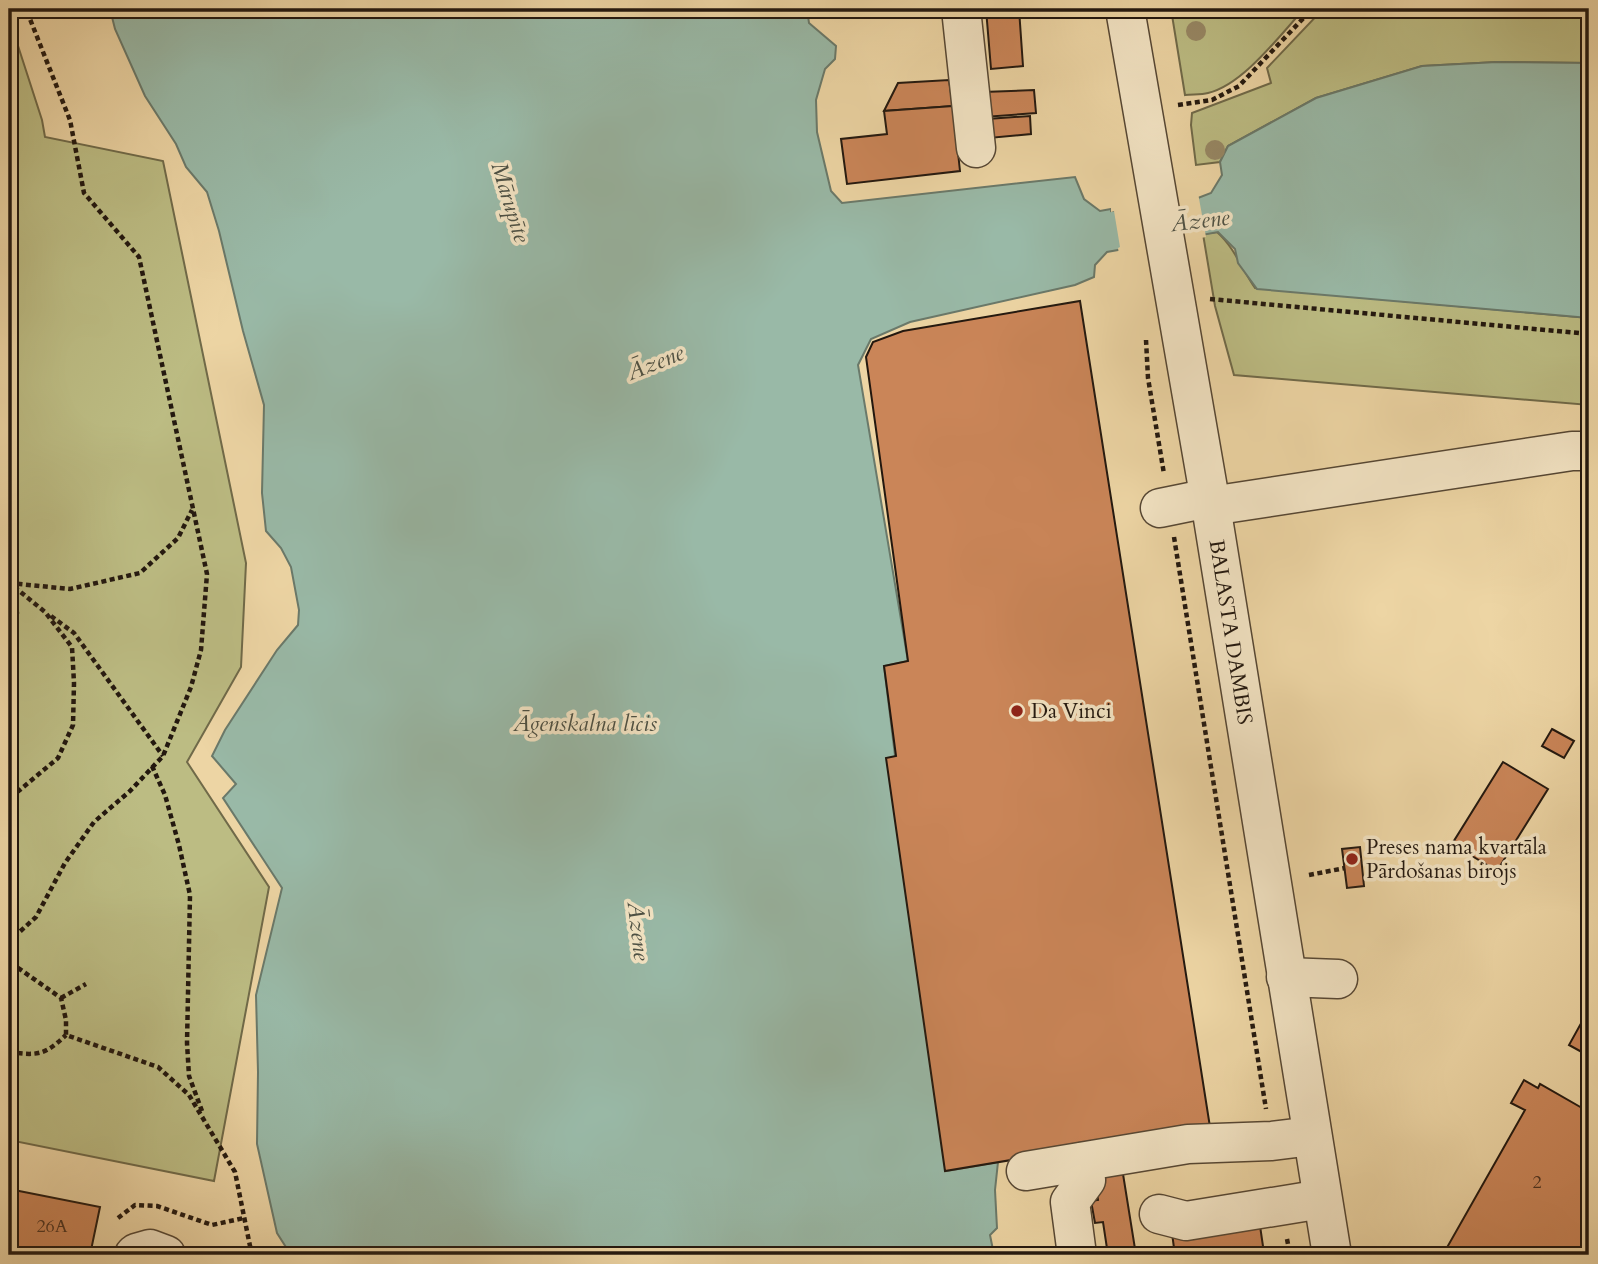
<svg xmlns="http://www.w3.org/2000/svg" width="1598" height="1264" font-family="Cardo,serif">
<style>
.green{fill:#bcbc83;stroke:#706a49;stroke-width:2}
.water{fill:#99b9a7;stroke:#6a796a;stroke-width:2}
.pier{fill:#edd5a4}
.building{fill:#ca8558;stroke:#23180f;stroke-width:2}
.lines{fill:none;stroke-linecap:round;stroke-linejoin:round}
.minor-casing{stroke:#564734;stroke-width:41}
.path{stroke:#23180f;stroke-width:4.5;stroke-dasharray:5 3.5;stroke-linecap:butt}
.minor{stroke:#f3e4c4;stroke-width:38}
.tree{fill:#978865}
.poi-dot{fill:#8f2418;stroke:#f3e4c4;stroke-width:2.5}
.labels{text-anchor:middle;stroke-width:7;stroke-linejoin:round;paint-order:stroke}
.number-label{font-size:18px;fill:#4d3321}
.street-label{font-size:21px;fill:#23180f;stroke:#f3e4c4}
.poi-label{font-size:21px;fill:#23180f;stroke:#f3e4c4;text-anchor:start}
.water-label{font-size:23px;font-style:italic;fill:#4c5044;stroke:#f3e4c4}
</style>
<rect width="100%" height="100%" fill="#edd5a4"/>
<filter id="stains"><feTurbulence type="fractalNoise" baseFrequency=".00286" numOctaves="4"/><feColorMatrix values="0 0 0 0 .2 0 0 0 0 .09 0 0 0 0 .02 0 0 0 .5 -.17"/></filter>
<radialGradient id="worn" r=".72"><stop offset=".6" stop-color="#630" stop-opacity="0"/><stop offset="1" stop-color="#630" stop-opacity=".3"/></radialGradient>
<g class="green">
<path d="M1171 9H1304C1280 35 1243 85 1208 93 1201 95 1192 94 1185 95Z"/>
<polygon points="1323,9 1589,9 1589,63 1497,62 1422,66 1316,98 1228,146 1220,162 1196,165 1191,125 1192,113 1271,83 1267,68"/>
<polygon points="9,18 42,120 45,137 163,161 246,563 241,667 187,762 269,887 214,1181 9,1140"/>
<path d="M1217 232C1234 247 1242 269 1255 288L1589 318V405L1234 375 1215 306 1203 234Z"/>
</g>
<polygon class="water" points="110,9 807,9 809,23 836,46 835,59 825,69 816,100 817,132 831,191 842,203 1075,177 1084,199 1100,211 1111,209 1111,211 1198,198 1211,193 1222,175 1220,162 1228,146 1316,98 1422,66 1497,62 1589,63 1589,318 1257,289 1238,263 1235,249 1218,232 1107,252 1095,265 1094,277 1075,285 910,322 871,339 858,365 908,661 884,666 946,1171 998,1162 995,1190 997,1228 990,1235 994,1255 291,1255 277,1233 257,1144 258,1072 256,995 282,888 223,798 236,784 212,756 225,730 277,650 298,625 299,610 291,567 281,548 266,531 262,493 264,405 243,331 219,231 207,192 186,167 176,144 145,96 115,29"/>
<polygon class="pier" points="1198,193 1206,237 1119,254 1118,248 1120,247 1114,211 1111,212 1111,206 1114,207"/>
<g class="building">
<polygon points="986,9 1019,9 1023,66 991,69"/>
<polygon points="949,80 953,106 884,111 898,83"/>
<polygon points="1034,90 1036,113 984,117 983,92"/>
<polygon points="953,106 960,171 847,184 841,139 887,134 884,111"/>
<polygon points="1030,116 1031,134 989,138 987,119"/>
<polygon points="1080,301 1210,1127 945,1171 886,758 896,756 884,666 908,661 866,357 873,342 903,331"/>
<polygon points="1552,729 1574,741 1564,758 1542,746"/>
<polygon points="1503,762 1548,789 1497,871 1452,844"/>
<polygon points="1360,847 1364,886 1347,888 1342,849"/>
<polygon points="1589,1009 1589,1056 1569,1045"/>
<polygon points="1524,1080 1538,1088 1540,1084 1589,1112 1589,1255 1453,1255 1445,1251 1525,1110 1511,1103"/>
<polygon points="1123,1174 1136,1255 1108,1255 1103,1222 1095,1223 1091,1201 1098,1200 1095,1178"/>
<polygon points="9,1189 100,1207 90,1255 60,1255 9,1245"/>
<polygon points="1259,1219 1264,1253 1252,1255 1159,1255 1158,1251 1174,1248 1172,1233"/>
</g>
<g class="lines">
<g class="minor-casing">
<g id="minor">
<polyline points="961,9 976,148"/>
<polyline points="1125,9 1211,506 1332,1255"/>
<polyline points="1211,506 1572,451 1589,451"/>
<polyline points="1160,508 1209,498"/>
<polyline points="1286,977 1338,979"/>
<polyline points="1026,1171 1188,1144 1272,1141 1312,1136"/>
<polyline points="1159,1214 1186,1221 1322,1199"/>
<polyline points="134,1255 136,1253 150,1249 166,1255"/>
<polyline points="1077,1255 1070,1202 1086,1180 1082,1162"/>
</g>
</g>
<g class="path">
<polyline points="668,11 669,9"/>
<polyline points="1178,105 1212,100 1239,86 1312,9"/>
<polyline points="1210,299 1589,334"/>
<polyline points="1146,340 1148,378 1164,474"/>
<polyline points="1174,537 1266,1109"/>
<polyline points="9,583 70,589 140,573 178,538 192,510"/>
<polyline points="51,616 74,633 163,756"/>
<polyline points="9,631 17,613 12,585 45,612 72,647 74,683 73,725 58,758 9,799"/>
<polyline points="152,766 165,795 179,845 190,895 187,1043 189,1076 202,1111"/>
<polyline points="1309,875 1345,868"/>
<polyline points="9,905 16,924 11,963 61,998 66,1020 66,1035 158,1067 189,1095 235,1172 250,1246 255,1255"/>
<polyline points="14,937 36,917 65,863 94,822 130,791 163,756 191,687 201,650 207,574 139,257 84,193 70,120 26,9"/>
<polyline points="61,998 86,984"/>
<path d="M9 1052C38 1056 45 1055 66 1035"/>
<polyline points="118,1218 135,1205 157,1206 212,1225 244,1218"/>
<polyline points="1287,1239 1290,1255"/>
</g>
<use href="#minor" class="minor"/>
</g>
<g class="tree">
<circle cx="1196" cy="31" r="10"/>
<circle cx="1215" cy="150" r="10"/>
</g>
<g class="poi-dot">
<circle cx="1017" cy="711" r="7"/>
<circle cx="1352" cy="859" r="7"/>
</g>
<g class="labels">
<g class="number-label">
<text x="1537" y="1188">2</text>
<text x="52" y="1232">26A</text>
</g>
<g class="street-label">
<text transform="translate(1231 632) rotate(81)" y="7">BALASTA DAMBIS</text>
</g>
<g class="poi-label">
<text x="1031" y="718">Da Vinci</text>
<text x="1366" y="854">Preses nama kvartāla<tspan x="1366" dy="24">Pārdošanas birojs</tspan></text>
</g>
<g class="water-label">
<text transform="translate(511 202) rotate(73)" y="8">Mārupīte</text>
<text transform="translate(1200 220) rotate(-7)" y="8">Āzene</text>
<text transform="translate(655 362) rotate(-22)" y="8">Āzene</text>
<text x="585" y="731">Āgenskalna līcis</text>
<text transform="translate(639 931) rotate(83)" y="8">Āzene</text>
</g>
</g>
<rect width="1598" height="1264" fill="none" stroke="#edd5a4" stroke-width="35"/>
<rect x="10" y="10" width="1577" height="1243" fill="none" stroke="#23180f" stroke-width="3.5"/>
<rect x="18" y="18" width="1563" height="1229" fill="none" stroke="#23180f" stroke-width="2"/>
<rect width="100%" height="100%" filter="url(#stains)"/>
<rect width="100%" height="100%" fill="url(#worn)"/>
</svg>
